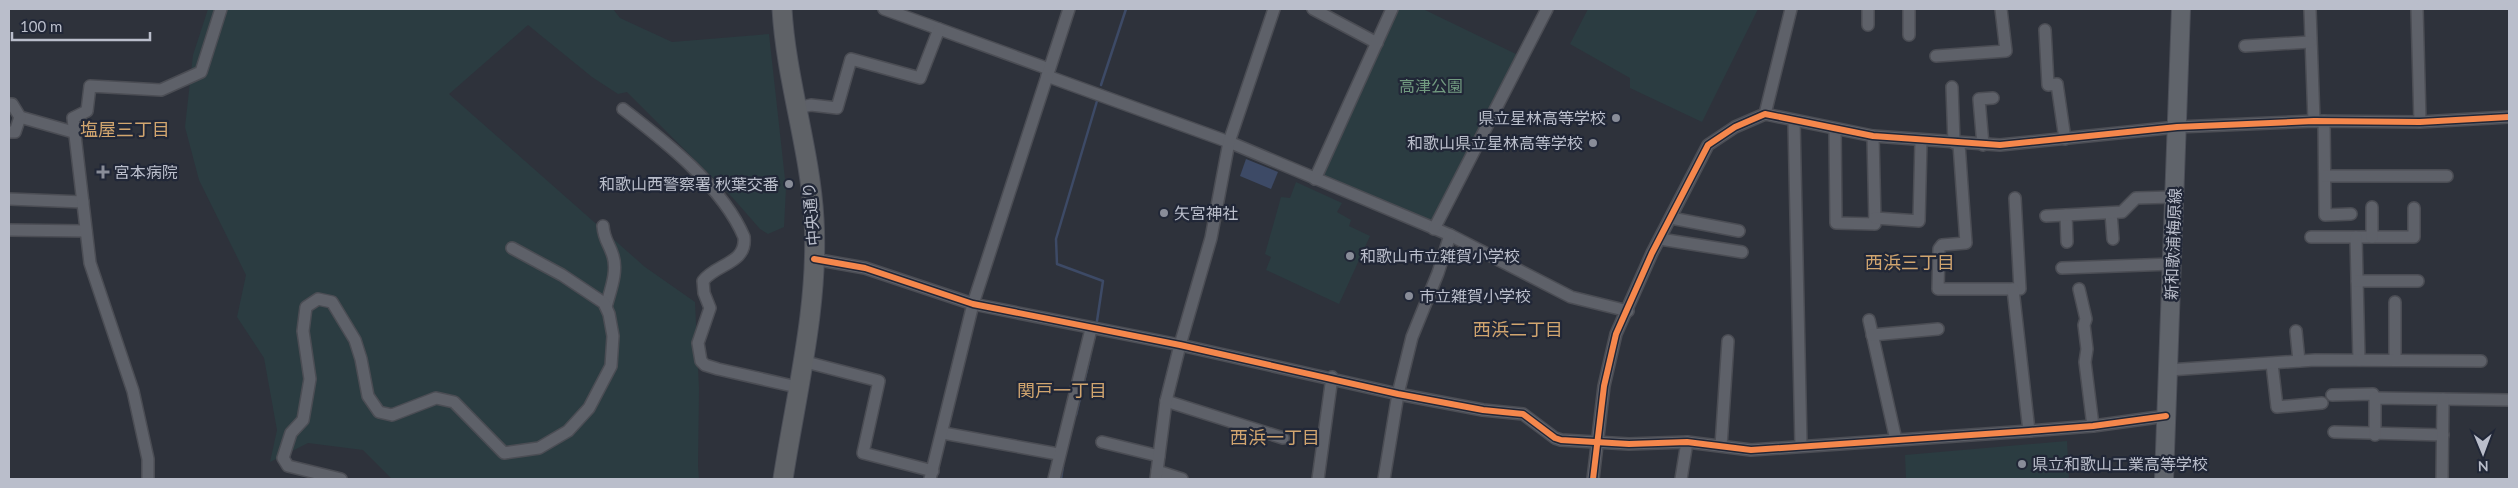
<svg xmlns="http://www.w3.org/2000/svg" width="2518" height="488" font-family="Lato,'Noto Sans JP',sans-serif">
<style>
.green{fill:#2b3c41}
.water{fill:#3d4a66}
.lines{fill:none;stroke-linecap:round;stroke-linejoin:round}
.stream{stroke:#3d4a66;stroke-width:2.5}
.minor-casing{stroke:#4b4d54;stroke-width:14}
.primary-casing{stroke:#4c4f58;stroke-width:20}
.trunk-casing{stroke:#4b4e57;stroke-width:21}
.minor{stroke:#5e6169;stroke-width:11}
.primary{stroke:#60646b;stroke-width:18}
.trunk{stroke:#5f6267;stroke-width:19}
.cycleway-casing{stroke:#212737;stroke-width:9}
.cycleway{stroke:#f5874c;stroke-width:6}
.poi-dot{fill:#898d99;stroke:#212737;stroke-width:2}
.labels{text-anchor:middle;stroke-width:4.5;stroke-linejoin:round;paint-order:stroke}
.park-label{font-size:16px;fill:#729b80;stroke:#212737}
.poi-label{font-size:16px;fill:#babecb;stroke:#212737;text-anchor:start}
.street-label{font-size:16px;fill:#babecb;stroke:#212737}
.neighbourhood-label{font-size:18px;fill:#d1a56f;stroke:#212737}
</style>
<rect width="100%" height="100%" fill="#2e323b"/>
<g class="green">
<polygon points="208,9 613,9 620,18 672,42 769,34 786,188 784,227 768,234 760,229 732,197 627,92 618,94 592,77 528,25 449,94 645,267 695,302 699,389 698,466 699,479 392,479 363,450 308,443 270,462 277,430 264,358 237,317 246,275 199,180 185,127 193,55"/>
<polygon points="1397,9 1423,9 1518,55 1433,222 1326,177 1323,172"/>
<polygon points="1588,9 1758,9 1702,122 1630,88 1630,78 1570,44"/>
<polygon points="1296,182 1342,203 1337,212 1351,220 1349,226 1370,236 1339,304 1266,270 1271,257 1265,254 1281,197 1290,198"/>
<polygon points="2067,441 2069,479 1906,479 1905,455"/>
</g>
<polygon class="water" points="1246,159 1278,172 1271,189 1240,176"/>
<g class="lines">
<g class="stream">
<polyline points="1101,85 1126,9"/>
<polyline points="1097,101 1056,239 1057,264 1103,281 1097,321"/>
<polyline points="1076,415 1090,357"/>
<polyline points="1061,479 1063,466"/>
</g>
<g class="minor-casing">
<g id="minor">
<polyline points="884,9 1049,69"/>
<polyline points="1313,9 1377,43"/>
<polyline points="1909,9 1909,35"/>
<polyline points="2417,9 2420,122"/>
<polyline points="2310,10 2314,121"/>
<polyline points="1868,25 1868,9"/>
<polyline points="2045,30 2048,85 2057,84 2065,139"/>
<polyline points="2245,46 2310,42"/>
<polyline points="1936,56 2006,51 2001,9"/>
<polyline points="1047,76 1229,142 1450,235 1571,297 1628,311"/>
<polyline points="1952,87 1954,143"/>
<polyline points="9,104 12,104 20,117 73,132"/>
<polyline points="797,108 811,105 837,108 851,59 920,78 939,29"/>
<path d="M623 109C666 142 723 187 744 237 747 264 715 264 703 281L704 293 710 308 698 343 701 361 705 365 718 369 797 387"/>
<polyline points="1765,114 1791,9"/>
<polyline points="1794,121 1801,446"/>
<polyline points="2324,121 2325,215 2351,214"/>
<polyline points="1835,129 1836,223 1875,224 1873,136"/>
<polyline points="9,132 15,132 20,117"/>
<polyline points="1959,144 1966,243 1942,245 1939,249 1938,289 2020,289 2015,198"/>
<polyline points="1983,145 1979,99 1993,98"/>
<polyline points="2325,176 2447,176"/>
<polyline points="1315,179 1392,9"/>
<polyline points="9,199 83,202"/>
<polyline points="2111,213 2113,239"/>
<polyline points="2066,215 2067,242"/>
<polyline points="2046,216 2122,212 2136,198 2174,197"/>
<polyline points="1671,218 1739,231"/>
<polyline points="1875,218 1919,221 1921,141"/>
<path d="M603 226C604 240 609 243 613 256 618 272 610 291 606 307"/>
<polyline points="1434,229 1547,9"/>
<polyline points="9,230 86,231"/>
<polyline points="2311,237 2414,237 2414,208"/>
<polyline points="2356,237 2359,360"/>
<polyline points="2372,237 2372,207"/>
<polyline points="1660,239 1742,252"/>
<polyline points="814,259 865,268 973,304 1180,345 1398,394 1483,410 1523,414 1555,438 1561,440 1629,444 1687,442 1751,450 2029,431 2093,426 2166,416"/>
<polyline points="2062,268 2172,264"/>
<polyline points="2357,281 2418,281"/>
<polyline points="2013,289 2029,431"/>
<polyline points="2079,289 2086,319 2084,325 2087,349 2085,362 2093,426"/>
<polyline points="2395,302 2395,360"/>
<polyline points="1869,320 1896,440"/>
<polyline points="2296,331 2299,361"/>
<polyline points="1872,335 1938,329"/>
<polyline points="802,361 879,381 863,453 933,471"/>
<polyline points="2272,364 2277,407 2322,403"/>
<polyline points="2169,370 2315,360 2481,361"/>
<polyline points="2332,395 2373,394 2375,398"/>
<polyline points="1166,401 1283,438"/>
<polyline points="2334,432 2443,435"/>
<polyline points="943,433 1058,454"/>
<polyline points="2375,435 2375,398 2508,400"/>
<polyline points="1102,442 1159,456"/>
<polyline points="1721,446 1728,341"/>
<polyline points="1157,471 1182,479"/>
<polyline points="148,479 148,459 133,391 90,263 73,118 87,111 90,86 161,90 201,72 221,9"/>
<polyline points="341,479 288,466 283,458 291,433 303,420 310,379 303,331 306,307 318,299 332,302 355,340 361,359 368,396 379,412 392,415 436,398 454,402 504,453 539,448 568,431 589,408 611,366 613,336 609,314 604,303 562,275 512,248"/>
<polyline points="930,479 973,304 1069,9"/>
<polyline points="1054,479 1091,329"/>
<polyline points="1156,479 1166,401 1180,345 1211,238 1229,142 1274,9"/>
<polyline points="1318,479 1332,377"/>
<polyline points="1384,479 1398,394 1412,337 1438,273 1450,235"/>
<polyline points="1593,479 1604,386 1616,334 1652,253 1708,145 1735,127 1765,114 1873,136 2000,145 2177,127 2314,121 2420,122 2509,117"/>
<polyline points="1681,479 1687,442"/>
<polyline points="2442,479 2443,399"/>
</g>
</g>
<g class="primary-casing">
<polyline id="primary" points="2164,479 2181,9"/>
</g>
<g class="trunk-casing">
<path id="trunk" d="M782 9C786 79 810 149 814 219 819 306 796 394 783 479"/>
</g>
<use href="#minor" class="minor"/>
<use href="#primary" class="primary"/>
<use href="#trunk" class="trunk"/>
<g class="cycleway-casing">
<g id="cycleway">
<polyline points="814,259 865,268 973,304 1180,345 1398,394 1483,410 1523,414 1555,438 1561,440 1629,444 1687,442 1751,450 2029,431 2093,426 2166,416"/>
<polyline points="1593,479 1604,386 1616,334 1652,253 1708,145 1735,127 1765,114 1873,136 2000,145 2177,127 2314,121 2420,122 2509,117"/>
</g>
</g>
<use href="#cycleway" class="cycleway"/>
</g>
<g class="poi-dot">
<circle cx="1616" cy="118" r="5"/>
<circle cx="1593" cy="143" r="5"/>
<path d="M100.5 164.5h5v5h5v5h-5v5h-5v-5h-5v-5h5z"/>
<circle cx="789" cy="184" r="5"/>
<circle cx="1164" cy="213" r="5"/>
<circle cx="1350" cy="256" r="5"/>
<circle cx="1409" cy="296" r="5"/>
<circle cx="2022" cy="464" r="5"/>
</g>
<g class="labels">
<g class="park-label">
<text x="1431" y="92">高津公園</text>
</g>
<g class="poi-label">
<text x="1606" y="124" text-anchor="end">県立星林高等学校</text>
<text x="1583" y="149" text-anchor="end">和歌山県立星林高等学校</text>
<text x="114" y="178">宮本病院</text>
<text x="779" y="190" text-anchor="end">和歌山西警察署 秋葉交番</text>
<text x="1174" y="219">矢宮神社</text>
<text x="1360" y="262">和歌山市立雑賀小学校</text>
<text x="1419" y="302">市立雑賀小学校</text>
<text x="2032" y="470">県立和歌山工業高等学校</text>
</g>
<g class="street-label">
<text transform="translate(811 214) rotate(-95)" y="6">中央通り</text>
<text transform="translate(2173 244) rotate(-88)" y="6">新和歌浦梅原線</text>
</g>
<g class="neighbourhood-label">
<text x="125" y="136">塩屋三丁目</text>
<text x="1910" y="269">西浜三丁目</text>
<text x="1518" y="336">西浜二丁目</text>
<text x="1062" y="397">関戸一丁目</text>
<text x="1275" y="444">西浜一丁目</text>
</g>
</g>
<rect width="2518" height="488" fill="none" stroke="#babecb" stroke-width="20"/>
<g transform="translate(2483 453) rotate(179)" stroke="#212737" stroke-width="4" paint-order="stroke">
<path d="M0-4L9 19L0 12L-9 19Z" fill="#babecb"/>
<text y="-8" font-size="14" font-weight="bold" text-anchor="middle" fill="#babecb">N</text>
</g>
<path d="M12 32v8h138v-8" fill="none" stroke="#babecb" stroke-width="2.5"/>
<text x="20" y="32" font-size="15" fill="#babecb" stroke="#212737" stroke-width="4" paint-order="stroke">100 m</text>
</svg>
